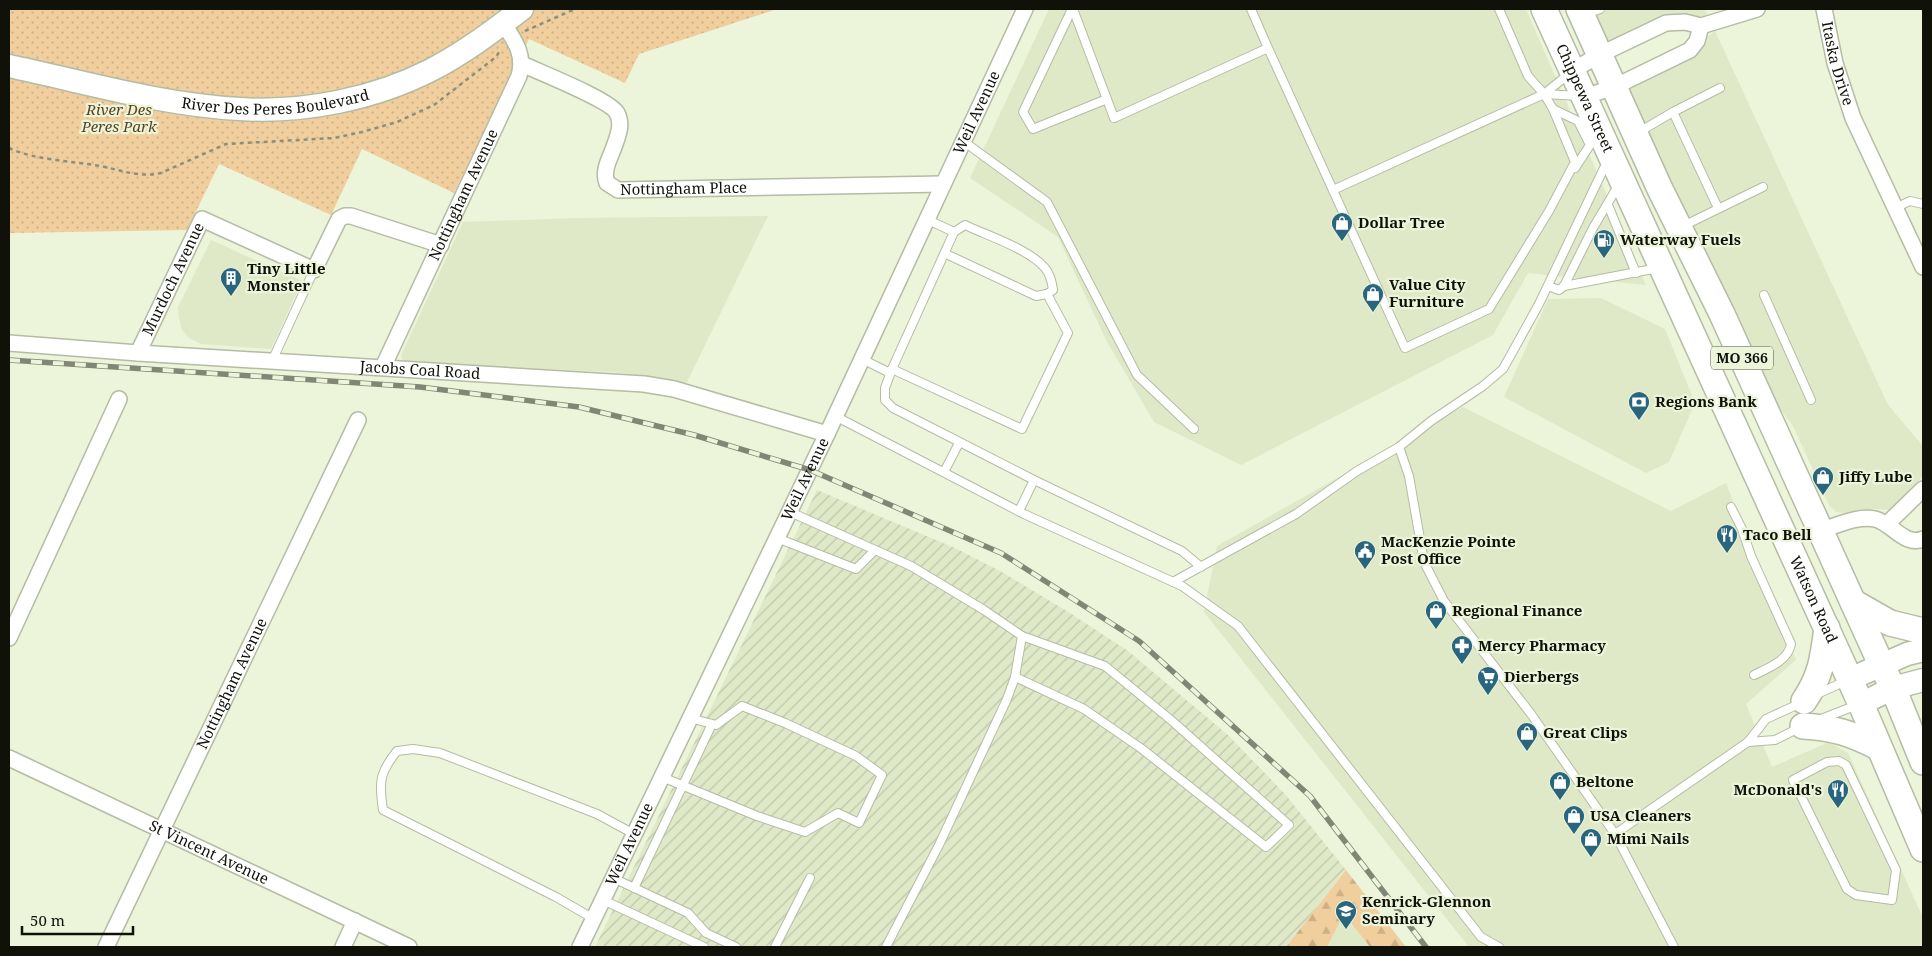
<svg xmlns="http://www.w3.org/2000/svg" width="1932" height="956" font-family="'Noto Serif',serif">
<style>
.built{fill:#dfe9c7}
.industrial{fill:url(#industrial-furrows)}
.forest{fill:url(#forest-firs)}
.park{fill:url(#park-dots)}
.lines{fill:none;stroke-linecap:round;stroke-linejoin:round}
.lane-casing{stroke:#b4bca3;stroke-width:10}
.street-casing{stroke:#b4bca3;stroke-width:18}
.secondary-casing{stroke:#b4bca3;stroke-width:25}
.primary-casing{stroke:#b4bca3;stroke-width:28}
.path{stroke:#8b907e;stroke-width:2.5;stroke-dasharray:4 4;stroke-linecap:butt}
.lane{stroke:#fff;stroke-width:8}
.street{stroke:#fff;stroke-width:15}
.secondary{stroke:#fff;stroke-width:22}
.primary{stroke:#fff;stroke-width:25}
.rail-casing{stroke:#828775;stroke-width:5.5}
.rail{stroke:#ecf4da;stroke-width:4;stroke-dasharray:11;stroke-linecap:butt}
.labels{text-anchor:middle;stroke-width:4.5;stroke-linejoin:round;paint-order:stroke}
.shield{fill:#ecf4da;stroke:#525648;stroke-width:1}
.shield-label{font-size:14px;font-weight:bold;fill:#101209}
.street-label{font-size:15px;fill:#101209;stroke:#ecf4da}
.park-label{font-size:15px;font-style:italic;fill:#594321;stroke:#ecf4da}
.poi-label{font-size:15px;font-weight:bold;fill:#101209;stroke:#ecf4da;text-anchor:start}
</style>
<defs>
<pattern id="industrial-furrows" width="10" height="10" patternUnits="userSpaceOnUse" patternTransform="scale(1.25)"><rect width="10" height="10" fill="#dfe9c7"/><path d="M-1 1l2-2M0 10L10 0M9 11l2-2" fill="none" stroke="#bec7aa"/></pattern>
<pattern id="forest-firs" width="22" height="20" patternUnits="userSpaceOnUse" patternTransform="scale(1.25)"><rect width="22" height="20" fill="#f0ce9d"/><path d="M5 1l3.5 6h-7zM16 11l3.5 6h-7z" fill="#cdb086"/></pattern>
<pattern id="park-dots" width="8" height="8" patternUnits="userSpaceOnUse" patternTransform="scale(1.25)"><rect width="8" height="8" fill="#f0ce9d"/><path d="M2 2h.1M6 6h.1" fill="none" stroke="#cdb086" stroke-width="1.8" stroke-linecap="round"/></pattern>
</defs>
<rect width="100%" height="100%" fill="#ecf4da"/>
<g class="built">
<polygon points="1049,9 1526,9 1646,285 1528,273 1493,335 1241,465 1154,422 1106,340 1058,237 970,178"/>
<polygon points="1588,9 1705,9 1708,16 1698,17 1685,15 1662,19 1609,41 1605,41"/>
<polygon points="1715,31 1888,405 1923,446 1923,476 1890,510 1873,509 1843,513 1836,512 1829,505 1793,426 1769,394 1627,94 1630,88 1636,84 1701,47 1707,37"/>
<polygon points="768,216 686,384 666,379 614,372 405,363 401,358 402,353 463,222 576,218"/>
<polygon points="211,240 302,281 271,349 201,344 189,338 182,330 179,318 178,307"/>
<polygon points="1601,298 1665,329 1695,403 1669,462 1646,473 1504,397 1548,299"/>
<polygon points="1463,407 1671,511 1726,483 1796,660 1746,704 1772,767 1829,742 1848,753 1923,918 1923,947 1469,947 1204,612 1217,546"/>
<polygon points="1344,913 1370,947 1327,947"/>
</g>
<polygon class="industrial" points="817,490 955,548 1000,571 1070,613 1128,651 1228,735 1285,794 1346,870 1286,947 595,947"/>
<polygon class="forest" points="1346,870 1406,947 1370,947 1344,914 1327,947 1286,947"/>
<polygon class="park" points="9,9 777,9 639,54 625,83 529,39 454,193 362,149 331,215 219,164 187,230 9,233"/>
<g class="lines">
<g class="lane-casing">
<g id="lane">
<polyline points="1072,9 1023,112 1033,129 1107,99"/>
<polyline points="1073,9 1114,118 1268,48 1405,348 1489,309 1549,211 1575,162 1553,109 1544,94 1528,76 1499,9"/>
<polyline points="1251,9 1268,48"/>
<polyline points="1586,14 1600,9"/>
<polyline points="1544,94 1579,96"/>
<polyline points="1553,109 1578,121 1590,145 1575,168"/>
<polyline points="1673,112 1718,208"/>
<polyline points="1639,132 1673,112 1720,88"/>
<polyline points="963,141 1047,202 1137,375 1194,429"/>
<polyline points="1333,190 1544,94 1570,73"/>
<polyline points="1608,205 1636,273"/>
<polyline points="1895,208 1910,201 1923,204"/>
<polyline points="926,219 954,232 892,369 885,388 885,400 893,408 1034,480 1182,551 1201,567"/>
<polyline points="1681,227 1763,187"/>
<path d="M946 254 1036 296 1047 294 1053 290C1052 282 1050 274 1045 268 1029 249 988 236 965 225L954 232"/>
<polyline points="1548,286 1559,290 1564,286 1593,228 1618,186"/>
<polyline points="1564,286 1658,268"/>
<polyline points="1764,295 1811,400"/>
<polyline points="862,359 890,373"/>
<polyline points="272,361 314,270"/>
<polyline points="892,369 1022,429 1068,333 1047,294"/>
<polyline points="835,416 1024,514 1182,586 1238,626 1481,937 1499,947"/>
<polyline points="1399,447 1409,476 1424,562 1444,601 1531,714 1615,834 1674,947"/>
<polyline points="944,472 959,443"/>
<path d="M1731 507 1742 529 1751 556 1791 644C1788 661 1768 668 1754 675"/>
<polyline points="1019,511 1034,480"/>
<polyline points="790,512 911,566 984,610 1022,636 1015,677 1007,699 939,845 886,947"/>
<polyline points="777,538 856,569 875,550"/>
<polyline points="1173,582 1296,514 1357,471 1399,447 1431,421 1483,386 1503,369 1539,304 1604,168 1610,164"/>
<polyline points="1015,677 1084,709 1142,749 1266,847 1289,825 1171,720 1105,666 1022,636"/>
<polyline points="1815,695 1846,681"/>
<polyline points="1821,719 1857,705"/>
<polyline points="1748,742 1775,740 1801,727"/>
<polygon points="1839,761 1846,765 1896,870 1892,900 1856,895 1847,889 1793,780 1827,762"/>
<polyline points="662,777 757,816 805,832 838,813 859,823 882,775 856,756 785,723 742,706 716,725 690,718"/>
<polyline points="1615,834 1748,742 1766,719 1801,703"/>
<polyline points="613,878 688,913 706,933 736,947"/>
<polyline points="634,888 712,724"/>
<polyline points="603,900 704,947"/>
<path d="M594 919 556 897 383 810C379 783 379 773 397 751L413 749 440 753 597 814 634 834"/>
<polyline points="775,947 810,878"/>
</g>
</g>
<g class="street-casing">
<g id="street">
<path id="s1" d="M1824 9 1835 63 1853 118 1923 267"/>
<path id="s2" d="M522 64C539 72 610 100 617 113 623 125 618 135 614 147 610 158 602 171 607 183L618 190 943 184"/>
<polyline points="1572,71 1599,55 1666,23 1685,22 1701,26 1757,9"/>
<polyline points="1584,97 1614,87 1690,50 1697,41 1701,26"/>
<path id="s3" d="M9 343 138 353 644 384 674 389 827 434"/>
<path id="s4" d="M138 353 202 219 314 270 339 219 345 216H351L441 245"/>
<path id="s5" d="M383 367 519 76C525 54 515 41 503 23"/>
<polyline points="1887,524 1923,489"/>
<path d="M1821 530C1837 526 1858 515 1875 519 1892 523 1905 547 1923 539"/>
<polyline points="9,638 119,399"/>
<path id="s6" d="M9 758 409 947"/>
<path id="s7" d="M106 947 358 420"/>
<polyline points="343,947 355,921"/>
<path id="s8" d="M580 947 827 434 1025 9"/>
</g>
</g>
<g class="secondary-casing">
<g id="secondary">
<path id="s9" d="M9 66C85 82 162 105 240 109 304 113 374 99 431 70 464 53 493 31 522 9"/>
<polyline points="1850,679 1907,654 1923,650"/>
<polyline points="1861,704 1893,688 1923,680"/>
</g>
</g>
<g class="primary-casing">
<g id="primary">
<path id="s10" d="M1544 9 1861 704 1923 849"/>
<polyline points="1579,9 1659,187 1722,314 1881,664 1893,688 1923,762"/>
<polyline points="1853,602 1890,623 1923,631"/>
<path d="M1804 701C1821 676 1823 658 1827 628"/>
<path d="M1803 726C1835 728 1850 733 1878 747"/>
</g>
</g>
<g class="path">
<polyline points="525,31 575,9"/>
<path d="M9 148C34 160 72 161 100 166 121 170 139 178 161 173L226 144 334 138 362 132 397 122 434 105 496 57 501 49"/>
</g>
<use href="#lane" class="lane"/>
<use href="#street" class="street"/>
<use href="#secondary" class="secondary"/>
<use href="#primary" class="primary"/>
<g class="rail-casing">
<polyline id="rail" points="9,360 420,387 579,407 694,435 810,470 1001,553 1139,641 1310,796 1426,947"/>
</g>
<use href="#rail" class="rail"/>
</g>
<defs>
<g id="shop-pin" transform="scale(1.125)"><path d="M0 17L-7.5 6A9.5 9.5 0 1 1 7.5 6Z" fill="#29657d" stroke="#ecf4da"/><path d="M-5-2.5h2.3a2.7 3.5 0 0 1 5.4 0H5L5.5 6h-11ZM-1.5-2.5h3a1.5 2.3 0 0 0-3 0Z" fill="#fff"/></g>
<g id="fuel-pin" transform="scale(1.125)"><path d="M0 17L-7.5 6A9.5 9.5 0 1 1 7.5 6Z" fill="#29657d" stroke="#ecf4da"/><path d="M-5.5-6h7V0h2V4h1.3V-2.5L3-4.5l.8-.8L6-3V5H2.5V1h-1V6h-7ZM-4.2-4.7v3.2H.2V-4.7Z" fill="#fff"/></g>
<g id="building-pin" transform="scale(1.125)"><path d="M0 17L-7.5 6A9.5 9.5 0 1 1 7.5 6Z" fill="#29657d" stroke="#ecf4da"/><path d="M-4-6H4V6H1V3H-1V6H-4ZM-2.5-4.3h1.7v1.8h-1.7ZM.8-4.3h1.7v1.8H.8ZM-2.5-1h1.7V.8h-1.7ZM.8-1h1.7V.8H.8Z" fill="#fff"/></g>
<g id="bank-pin" transform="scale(1.125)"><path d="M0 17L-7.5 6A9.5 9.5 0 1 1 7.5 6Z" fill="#29657d" stroke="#ecf4da"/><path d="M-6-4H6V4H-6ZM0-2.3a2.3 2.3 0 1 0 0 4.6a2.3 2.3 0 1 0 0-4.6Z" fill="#fff"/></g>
<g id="restaurant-pin" transform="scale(1.125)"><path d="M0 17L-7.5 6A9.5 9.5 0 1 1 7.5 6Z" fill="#29657d" stroke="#ecf4da"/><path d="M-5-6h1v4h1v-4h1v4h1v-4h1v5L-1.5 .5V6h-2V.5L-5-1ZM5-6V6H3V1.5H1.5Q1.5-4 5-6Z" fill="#fff"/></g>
<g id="civic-pin" transform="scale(1.125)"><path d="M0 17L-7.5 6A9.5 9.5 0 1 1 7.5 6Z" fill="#29657d" stroke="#ecf4da"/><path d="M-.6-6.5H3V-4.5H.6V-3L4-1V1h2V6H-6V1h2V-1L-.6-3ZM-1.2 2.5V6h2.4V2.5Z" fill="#fff"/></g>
<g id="pharmacy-pin" transform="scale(1.125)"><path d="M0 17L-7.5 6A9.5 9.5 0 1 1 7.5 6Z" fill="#29657d" stroke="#ecf4da"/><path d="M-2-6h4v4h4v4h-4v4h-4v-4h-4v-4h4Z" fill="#fff"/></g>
<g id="supermarket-pin" transform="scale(1.125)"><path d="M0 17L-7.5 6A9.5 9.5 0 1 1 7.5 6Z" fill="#29657d" stroke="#ecf4da"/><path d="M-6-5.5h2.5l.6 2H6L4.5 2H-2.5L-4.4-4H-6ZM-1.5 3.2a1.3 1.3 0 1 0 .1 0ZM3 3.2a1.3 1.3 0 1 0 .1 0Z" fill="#fff"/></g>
<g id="school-pin" transform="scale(1.125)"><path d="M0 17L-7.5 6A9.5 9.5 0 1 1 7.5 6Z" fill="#29657d" stroke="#ecf4da"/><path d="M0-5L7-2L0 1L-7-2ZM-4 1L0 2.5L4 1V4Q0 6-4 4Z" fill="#fff"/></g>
</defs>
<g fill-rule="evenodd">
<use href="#shop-pin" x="1342" y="223"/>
<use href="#fuel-pin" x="1604" y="240"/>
<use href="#building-pin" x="231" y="278"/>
<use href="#shop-pin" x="1373" y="294"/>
<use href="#bank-pin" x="1639" y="402"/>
<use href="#shop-pin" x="1823" y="477"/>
<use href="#restaurant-pin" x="1727" y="535"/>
<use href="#civic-pin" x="1365" y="551"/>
<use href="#shop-pin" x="1436" y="611"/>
<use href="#pharmacy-pin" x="1462" y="646"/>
<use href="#supermarket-pin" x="1488" y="677"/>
<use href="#shop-pin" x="1527" y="733"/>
<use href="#shop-pin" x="1560" y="782"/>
<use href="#restaurant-pin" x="1838" y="790"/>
<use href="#shop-pin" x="1574" y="816"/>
<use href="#shop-pin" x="1591" y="839"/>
<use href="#school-pin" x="1346" y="911"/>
</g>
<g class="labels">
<rect class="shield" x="1711" y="346.5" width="62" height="23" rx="4"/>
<g class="shield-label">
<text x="1742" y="363">MO 366</text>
</g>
<g class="street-label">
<text dy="5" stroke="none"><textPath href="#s1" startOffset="56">Itaska Drive</textPath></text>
<text dy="5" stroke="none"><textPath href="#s9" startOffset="271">River Des Peres Boulevard</textPath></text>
<text dy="5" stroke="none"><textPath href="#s10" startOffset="98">Chippewa Street</textPath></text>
<text dy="5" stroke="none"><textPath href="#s8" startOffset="924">Weil Avenue</textPath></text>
<text dy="5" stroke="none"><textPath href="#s2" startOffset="259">Nottingham Place</textPath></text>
<text dy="5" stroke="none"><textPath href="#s5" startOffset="190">Nottingham Avenue</textPath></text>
<text dy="5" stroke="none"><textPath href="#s4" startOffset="82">Murdoch Avenue</textPath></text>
<text dy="5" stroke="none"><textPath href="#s3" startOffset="412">Jacobs Coal Road</textPath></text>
<text dy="5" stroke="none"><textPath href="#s8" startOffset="519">Weil Avenue</textPath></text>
<text dy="5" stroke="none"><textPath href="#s10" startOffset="649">Watson Road</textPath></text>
<text dy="5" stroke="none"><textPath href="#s7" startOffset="292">Nottingham Avenue</textPath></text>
<text dy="5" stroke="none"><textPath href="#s8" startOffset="114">Weil Avenue</textPath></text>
<text dy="5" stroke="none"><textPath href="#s6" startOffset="221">St Vincent Avenue</textPath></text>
</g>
<g class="park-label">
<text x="119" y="115">River Des<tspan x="119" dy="17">Peres Park</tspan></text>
</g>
<g class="poi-label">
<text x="1358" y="228">Dollar Tree</text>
<text x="1620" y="245">Waterway Fuels</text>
<text x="247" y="274">Tiny Little<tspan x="247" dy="17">Monster</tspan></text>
<text x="1389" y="290">Value City<tspan x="1389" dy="17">Furniture</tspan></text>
<text x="1655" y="407">Regions Bank</text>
<text x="1839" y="482">Jiffy Lube</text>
<text x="1743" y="540">Taco Bell</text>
<text x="1381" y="547">MacKenzie Pointe<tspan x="1381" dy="17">Post Office</tspan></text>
<text x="1452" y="616">Regional Finance</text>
<text x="1478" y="651">Mercy Pharmacy</text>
<text x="1504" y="682">Dierbergs</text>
<text x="1543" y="738">Great Clips</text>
<text x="1576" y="787">Beltone</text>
<text x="1822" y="795" text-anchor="end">McDonald's</text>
<text x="1590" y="821">USA Cleaners</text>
<text x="1607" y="844">Mimi Nails</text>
<text x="1362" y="907">Kenrick-Glennon<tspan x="1362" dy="17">Seminary</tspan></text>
</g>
</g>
<rect width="1932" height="956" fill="none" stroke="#101209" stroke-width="20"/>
<path d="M22 926v8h111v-8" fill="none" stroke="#101209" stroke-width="2.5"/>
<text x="30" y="926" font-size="15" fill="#101209" stroke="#ecf4da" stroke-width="4" paint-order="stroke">50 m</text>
</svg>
